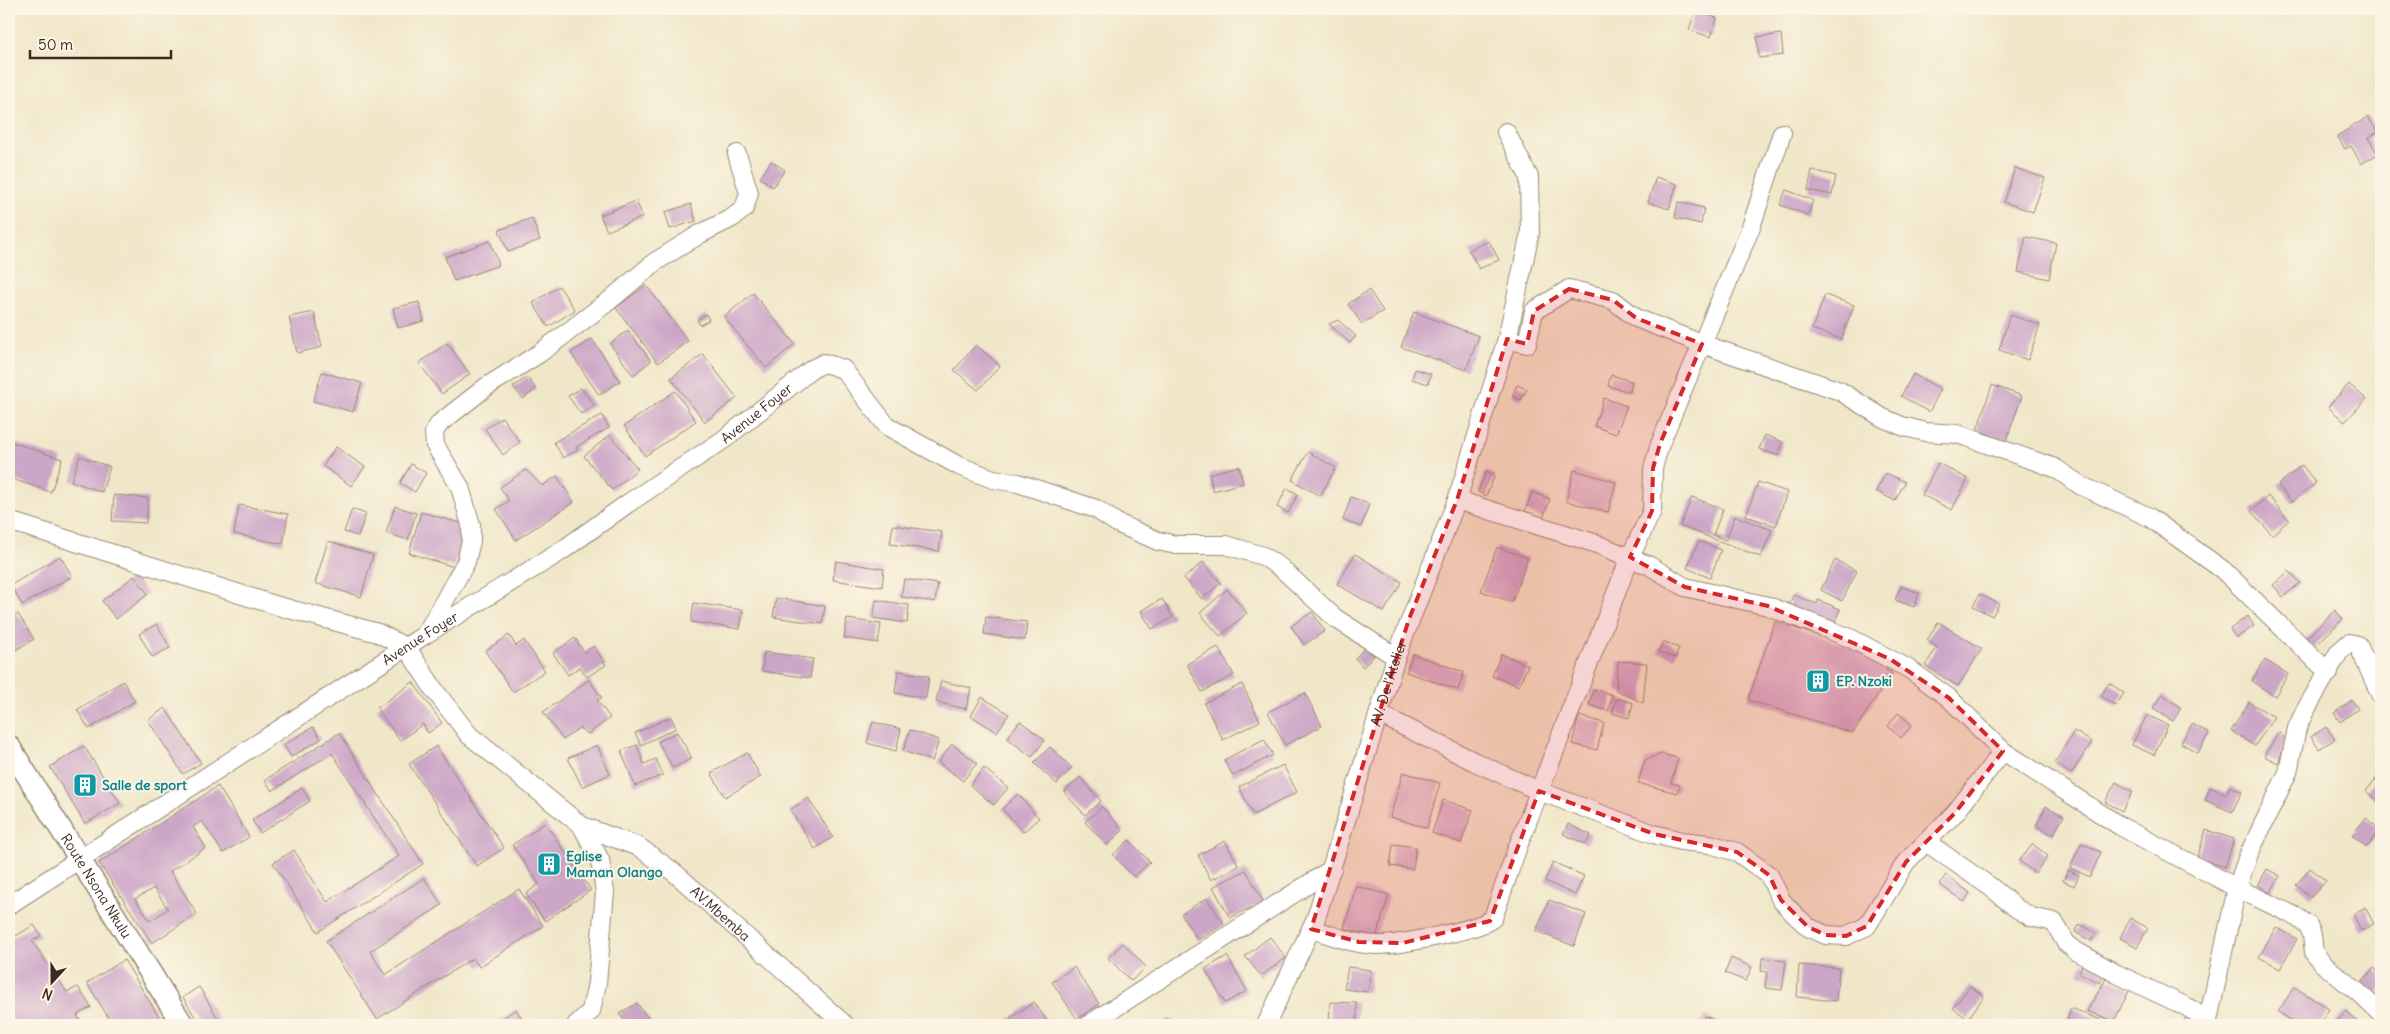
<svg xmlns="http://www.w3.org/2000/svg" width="2390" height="1034" font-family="Delius,sans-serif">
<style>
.building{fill:#cca6c7;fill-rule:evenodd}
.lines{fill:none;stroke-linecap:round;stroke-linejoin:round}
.minor-casing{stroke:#968874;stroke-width:20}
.tertiary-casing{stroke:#968874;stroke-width:24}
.minor{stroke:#fff;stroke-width:18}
.tertiary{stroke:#fff;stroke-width:21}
.marked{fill:#d62828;fill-opacity:0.2;stroke:#d62828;stroke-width:4;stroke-dasharray:10 6;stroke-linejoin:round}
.labels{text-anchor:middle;stroke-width:4;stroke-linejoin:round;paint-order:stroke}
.street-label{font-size:14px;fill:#3b2a1e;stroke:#fcf5e5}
.culture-label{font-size:14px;font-weight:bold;fill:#0d838f;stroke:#fcf5e5;text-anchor:start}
</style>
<rect width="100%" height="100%" fill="#fcf5e5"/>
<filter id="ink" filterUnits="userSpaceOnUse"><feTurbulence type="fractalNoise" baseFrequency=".02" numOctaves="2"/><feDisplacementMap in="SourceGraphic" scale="10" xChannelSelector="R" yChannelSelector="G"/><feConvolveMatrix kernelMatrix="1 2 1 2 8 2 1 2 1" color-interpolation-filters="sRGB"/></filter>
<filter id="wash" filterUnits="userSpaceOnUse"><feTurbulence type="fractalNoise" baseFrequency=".0096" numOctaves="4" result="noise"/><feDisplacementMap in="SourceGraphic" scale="20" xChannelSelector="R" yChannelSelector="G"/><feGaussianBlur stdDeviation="1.12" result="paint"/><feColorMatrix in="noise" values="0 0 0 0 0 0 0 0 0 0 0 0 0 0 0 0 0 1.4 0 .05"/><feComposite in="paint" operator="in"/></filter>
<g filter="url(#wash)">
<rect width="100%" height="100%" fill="#f0e7c9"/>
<g id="blocks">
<g class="building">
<polygon points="1695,11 1717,18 1711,37 1689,30"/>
<polygon points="1781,34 1783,55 1759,58 1757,37"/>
<polygon points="2368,117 2378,132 2368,138 2378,154 2361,164 2351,146 2345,149 2337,136"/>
<polygon points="771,161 785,170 773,187 760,178"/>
<polygon points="2015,168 2045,178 2033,212 2004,202"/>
<polygon points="1812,170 1836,176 1832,195 1808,190"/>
<polygon points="1656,177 1677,184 1669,209 1648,202"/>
<polygon points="1786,190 1813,200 1808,215 1780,205"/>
<polygon points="636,201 643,217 607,231 600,215"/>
<polygon points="1678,202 1704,208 1701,224 1675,218"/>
<polygon points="691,204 696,221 670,229 665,212"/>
<polygon points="532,218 540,240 508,252 499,230"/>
<polygon points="2026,237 2056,243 2049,279 2018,272"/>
<polygon points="490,241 499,265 454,281 445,257"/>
<polygon points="1489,241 1499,260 1479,269 1469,250"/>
<polygon points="646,285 688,341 658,363 616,308"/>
<polygon points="559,286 575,310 548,327 533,303"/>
<polygon points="1369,290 1383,311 1362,324 1348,304"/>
<polygon points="753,293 795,344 766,368 724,317"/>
<polygon points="1825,295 1854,305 1841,339 1812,329"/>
<polygon points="419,302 424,321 398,328 393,308"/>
<polygon points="314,312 322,347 297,353 289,317"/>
<polygon points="1414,312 1479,336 1466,370 1401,347"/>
<polygon points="706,314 709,320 700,325 697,320"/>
<polygon points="2010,315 2040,325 2028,360 1999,350"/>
<polygon points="1338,320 1356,336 1350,343 1329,324"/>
<polygon points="628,330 651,361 633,375 610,344"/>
<polygon points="592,339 620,381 599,395 571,353"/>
<polygon points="447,343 470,374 442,394 419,363"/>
<polygon points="976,345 1000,366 978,390 954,370"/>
<polygon points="703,354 737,398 705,422 671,378"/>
<polygon points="1415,369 1431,374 1428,384 1412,379"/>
<polygon points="322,372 362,383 353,412 313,401"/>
<polygon points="1913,374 1941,389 1929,412 1901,396"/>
<polygon points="1611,375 1632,381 1630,392 1608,386"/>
<polygon points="527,377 536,389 523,399 513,387"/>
<polygon points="2349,384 2366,399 2345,422 2328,407"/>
<polygon points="1517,385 1527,389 1521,400 1512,396"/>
<polygon points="1992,385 2022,396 2006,441 1977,430"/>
<polygon points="581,388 594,405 581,414 568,396"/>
<polygon points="675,391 696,421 645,456 624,426"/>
<polygon points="1604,398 1627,406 1616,434 1594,426"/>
<polygon points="602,415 609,428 576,447 578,450 563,458 554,442"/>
<polygon points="502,417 520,442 503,455 485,429"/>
<polygon points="610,435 638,469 612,490 584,456"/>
<polygon points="1765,435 1783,442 1778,456 1759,449"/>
<polygon points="9,441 62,459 51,492 9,478"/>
<polygon points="336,447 365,467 351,486 323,466"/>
<polygon points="1308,452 1336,468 1320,496 1292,480"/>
<polygon points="80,456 110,467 102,492 71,481"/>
<polygon points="1938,463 1968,479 1952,510 1922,495"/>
<polygon points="411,464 426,473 415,492 400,483"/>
<polygon points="2302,465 2316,483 2292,502 2278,485"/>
<polygon points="1239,466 1243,483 1213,491 1209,474"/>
<polygon points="526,470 542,486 557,476 574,502 516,540 496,509 509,501 500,487"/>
<polygon points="1574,470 1616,482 1608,512 1566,501"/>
<polygon points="1486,471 1495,475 1486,496 1478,492"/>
<polygon points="1886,473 1905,482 1895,501 1876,491"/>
<polygon points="1758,482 1787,492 1776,526 1746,516"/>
<polygon points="1287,488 1298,494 1288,513 1277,507"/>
<polygon points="1532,492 1550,499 1543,518 1525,511"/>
<polygon points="114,495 148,498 146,523 112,521"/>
<polygon points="2268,496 2289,520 2272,535 2251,511"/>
<polygon points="1351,497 1369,504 1361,527 1343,520"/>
<polygon points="1692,497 1723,509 1713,535 1726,540 1735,516 1772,530 1761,557 1680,526"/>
<polygon points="239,505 288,514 283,544 234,534"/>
<polygon points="395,506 416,513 408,540 386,533"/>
<polygon points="352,509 366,514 358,536 344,532"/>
<polygon points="421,512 467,525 454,567 409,553"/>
<polygon points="893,525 942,532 939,551 890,544"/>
<polygon points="328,541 373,555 361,597 315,583"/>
<polygon points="1699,541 1721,550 1710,578 1687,568"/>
<polygon points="1497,547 1528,558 1512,602 1481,591"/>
<polygon points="1355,554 1402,582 1384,612 1337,584"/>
<polygon points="60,556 72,576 22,605 11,585"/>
<polygon points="1835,560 1857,571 1842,601 1821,590"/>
<polygon points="836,561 884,569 882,587 833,580"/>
<polygon points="1203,562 1221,583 1202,599 1184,578"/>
<polygon points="2289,571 2300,583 2283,597 2273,585"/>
<polygon points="134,576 148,594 116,619 102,601"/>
<polygon points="904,579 938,584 935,602 901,597"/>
<polygon points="1901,586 1919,593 1914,607 1895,600"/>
<polygon points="1227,589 1247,613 1220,636 1200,613"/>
<polygon points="1980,594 1999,604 1992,616 1973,606"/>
<polygon points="1793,595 1817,604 1818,600 1840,609 1833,627 1788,609"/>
<polygon points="776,598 825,606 822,624 773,617"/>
<polygon points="1162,599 1173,617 1152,629 1141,611"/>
<polygon points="876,600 909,605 907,623 873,618"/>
<polygon points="694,603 743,610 740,629 691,622"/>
<polygon points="2335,610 2343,619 2312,649 2303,641"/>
<polygon points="1312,612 1325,631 1304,645 1291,626"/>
<polygon points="18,614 34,639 9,654 9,619"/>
<polygon points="2248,616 2254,626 2236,638 2230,629"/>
<polygon points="986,617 1027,622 1025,640 984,634"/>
<polygon points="847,619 881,624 878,643 844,638"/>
<polygon points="1775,621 1891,661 1886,670 1892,673 1853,733 1748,700"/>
<polygon points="1938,622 1982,649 1958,686 1925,666 1937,647 1927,640"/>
<polygon points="157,624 170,648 152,657 139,634"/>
<polygon points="509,635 516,646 524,640 545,671 513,692 485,651"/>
<polygon points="575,638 584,652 594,646 606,665 587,677 580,667 568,675 553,653"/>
<polygon points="1663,641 1679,648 1675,658 1658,652"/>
<polygon points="1218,647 1234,675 1202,692 1187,664"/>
<polygon points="1366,647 1374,656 1363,667 1355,658"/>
<polygon points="764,652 813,659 810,678 762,671"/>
<polygon points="1413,654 1464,672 1458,690 1406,672"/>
<polygon points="1501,654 1528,665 1519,686 1492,676"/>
<polygon points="2265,660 2288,674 2275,696 2251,681"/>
<polygon points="1618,661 1647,663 1643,703 1616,690"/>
<polygon points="898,671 929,676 926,698 895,693"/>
<polygon points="589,680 602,698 597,700 610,718 588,734 579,728 563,740 543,712"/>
<polygon points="123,681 135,701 89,729 77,710"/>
<polygon points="941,681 971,688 966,709 936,702"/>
<polygon points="413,682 442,723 428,733 423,724 400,741 377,708"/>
<polygon points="2109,683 2124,693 2116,706 2101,696"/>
<polygon points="1242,684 1260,721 1223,740 1204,703"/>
<polygon points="1594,689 1613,695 1608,711 1589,705"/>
<polygon points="1305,693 1322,726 1285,745 1268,712"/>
<polygon points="2162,694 2181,708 2173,721 2153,708"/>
<polygon points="982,697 1009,714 997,732 971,716"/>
<polygon points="1617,698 1633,703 1629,718 1612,713"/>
<polygon points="2352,700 2358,709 2340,722 2334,713"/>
<polygon points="2249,702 2274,717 2255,746 2231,731"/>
<polygon points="165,708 201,763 183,774 148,720"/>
<polygon points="1898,713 1912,725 1901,738 1888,726"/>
<polygon points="2147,715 2168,725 2154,755 2132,745"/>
<polygon points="1579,716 1604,723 1597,750 1572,744"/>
<polygon points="671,717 676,728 641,745 635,733"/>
<polygon points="1020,721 1045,740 1032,757 1007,738"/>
<polygon points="873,722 901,729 896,751 867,743"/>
<polygon points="2192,724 2209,733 2198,753 2181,743"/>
<polygon points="313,727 321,739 291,757 284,745"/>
<polygon points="2326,727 2335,739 2319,749 2311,737"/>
<polygon points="910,730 939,740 932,761 903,751"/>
<polygon points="2074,731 2092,742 2071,774 2055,763"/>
<polygon points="677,732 692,758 673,768 658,742"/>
<polygon points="2279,732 2286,740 2278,763 2264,756"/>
<polygon points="339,733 423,864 318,932 273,863 294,850 327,902 399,856 332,753 272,791 265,780"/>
<polygon points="1264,739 1273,755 1233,776 1224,760"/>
<polygon points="952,744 977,763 963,781 938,762"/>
<polygon points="597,745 610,774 582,787 568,758"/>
<polygon points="637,745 644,764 656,759 663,775 635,786 621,751"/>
<polygon points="84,746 120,803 85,824 50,767"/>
<polygon points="436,746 504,848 477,866 409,764"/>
<polygon points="1050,747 1072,768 1057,784 1034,763"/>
<polygon points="747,753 761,777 725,797 711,773"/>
<polygon points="1661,754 1678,758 1671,783 1680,785 1677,793 1638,783 1645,760"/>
<polygon points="1283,765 1297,792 1253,815 1239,787"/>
<polygon points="984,768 1008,788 994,805 970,785"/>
<polygon points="1403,772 1440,783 1427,828 1390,817"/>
<polygon points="2380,774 2381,775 2381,804 2366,791"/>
<polygon points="1080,777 1101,801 1085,815 1064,792"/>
<polygon points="2116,782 2133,792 2122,811 2105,802"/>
<path d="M218 786 249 837 223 853 202 821 193 827 206 848 170 871 197 914 152 943 99 863ZM154 888 168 909 150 921 135 899Z"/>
<polygon points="2230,786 2242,792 2232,812 2205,800 2210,787 2226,794"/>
<polygon points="302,788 310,801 260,833 252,820"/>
<polygon points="1018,794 1039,818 1023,832 1002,809"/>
<polygon points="808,798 833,837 815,849 790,810"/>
<polygon points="1443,800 1473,810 1461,843 1432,833"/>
<polygon points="2046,806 2064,816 2053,835 2036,826"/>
<polygon points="1102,807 1123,830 1107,845 1085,822"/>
<polygon points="2366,818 2381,830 2367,847 2352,835"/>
<polygon points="545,823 591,890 545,921 526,894 539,884 512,845"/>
<polygon points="1568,824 1591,835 1586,844 1563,834"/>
<polygon points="2206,830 2234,839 2225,867 2197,858"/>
<polygon points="1129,840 1150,862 1134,877 1113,855"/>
<polygon points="1225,841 1239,866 1211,880 1198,855"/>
<polygon points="2081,843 2101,852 2090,877 2070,868"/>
<polygon points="1393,844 1416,847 1413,869 1390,866"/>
<polygon points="2033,844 2048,856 2035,873 2019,861"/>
<polygon points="1553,862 1584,876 1575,895 1545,881"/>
<polygon points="2310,868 2326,881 2311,897 2296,885"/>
<polygon points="2267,869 2280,876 2270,893 2258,885"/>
<polygon points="1246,870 1263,901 1230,918 1213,887"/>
<polygon points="2068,870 2079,875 2074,886 2063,881"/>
<polygon points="1946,875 1970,893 1964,902 1939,884"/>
<polygon points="424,878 442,905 370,951 385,975 519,889 543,926 479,967 473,958 377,1019 326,941"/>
<polygon points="1356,886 1389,895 1376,937 1344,928"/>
<polygon points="1207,898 1224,924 1198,940 1181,914"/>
<polygon points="1549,900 1586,914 1574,946 1536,931"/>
<polygon points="2365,907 2374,924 2361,931 2353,914"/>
<polygon points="2130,918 2148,928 2137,947 2120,938"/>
<polygon points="2080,924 2096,933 2091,941 2075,932"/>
<polygon points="34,925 41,936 32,941 67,992 78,987 91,1007 77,1015 83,1025 13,1025 9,1019 9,940"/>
<polygon points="2276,927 2297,939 2280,969 2259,957"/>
<polygon points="1270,937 1286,958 1261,976 1245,956"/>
<polygon points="1123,943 1146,967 1131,981 1108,958"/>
<polygon points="1227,956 1247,991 1225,1003 1205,969"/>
<polygon points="1731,958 1752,967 1746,981 1725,973"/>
<polygon points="1762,958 1786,961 1782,990 1765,988 1767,972 1761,971"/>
<polygon points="124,960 164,1025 113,1025 87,983"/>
<polygon points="2083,962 2105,972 2100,983 2079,973"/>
<polygon points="1799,965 1839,968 1836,1001 1797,997"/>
<polygon points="1074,967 1099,1004 1077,1019 1052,982"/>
<polygon points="1348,967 1371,970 1368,992 1344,989"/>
<polygon points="2374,968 2381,974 2381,989 2375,997 2360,984"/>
<polygon points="2107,977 2130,989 2114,1021 2087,1011"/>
<polygon points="1970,986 1984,996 1968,1019 1953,1008"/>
<polygon points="199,987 222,1025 200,1025 183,997"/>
<polygon points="2294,987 2329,1009 2319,1025 2299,1025 2278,1012"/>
<polygon points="1034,1002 1050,1025 1000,1025"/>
<polygon points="1330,1002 1357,1003 1357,1025 1329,1025"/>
<polygon points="637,1003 653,1025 628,1025 619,1014"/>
<polygon points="2071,1008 2113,1025 2080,1025 2067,1020"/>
<polygon points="516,1009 526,1025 493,1025"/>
<polygon points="2347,1011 2357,1022 2353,1025 2333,1025"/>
<polygon points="1705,1016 1725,1025 1701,1025"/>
<polygon points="2186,1016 2195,1019 2193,1025 2183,1025"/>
<polygon points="1170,1018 1174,1025 1158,1025"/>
</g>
</g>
</g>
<g filter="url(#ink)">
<use href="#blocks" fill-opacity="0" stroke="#968874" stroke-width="1"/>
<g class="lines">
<g class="minor-casing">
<g id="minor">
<polyline points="1507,339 1527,344 1534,311 1569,289 1613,300 1636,318 1702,344 1840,391 1883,418 1902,426 1925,432 1958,434 2055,468 2080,485 2149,517 2223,570 2329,673"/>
<polyline points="1457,500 1594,543 1650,566 1685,587 1768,606 1850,638 1909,669 1949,698 2003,751 2120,826 2237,888 2295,916 2308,925 2312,935 2314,953 2323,964 2359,993 2381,1014"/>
<polyline points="9,521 278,606 378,633 407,648 435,691 469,735 582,826 600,860 605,892 597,983 591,1011 576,1025"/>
<polyline points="427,632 466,562 471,541 471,525 460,487 435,445 434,432 440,423 486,387 540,353 610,300 655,262 700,234 732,218 744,209 749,193 737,154"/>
<polyline points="1379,714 1475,762 1539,791 1654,834 1681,841 1710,844 1737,852 1769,875 1781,900 1794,914 1808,927 1826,935 1846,936 1867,926 1906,862 1955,813 2003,751"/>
<path id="s1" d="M582 826 639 847 675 873 845 1025"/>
<polyline points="1926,842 1992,888 2016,908 2031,917 2054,922 2066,943 2076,951 2117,974 2187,1007 2208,1020"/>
<path id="s2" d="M9 905 426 634 560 552 627 504 723 440 812 369 824 363 843 369 887 426 959 466 993 479 1018 483 1096 509 1117 523 1158 541 1176 545H1226L1263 556 1281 568 1335 618 1396 657"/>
<path d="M1311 929C1332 935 1356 945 1378 945 1398 945 1481 930 1493 918L1518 846 1630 557 1652 511 1653 468 1660 444 1751 227 1782 133"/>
<polyline points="1088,1025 1332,869"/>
<path id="s3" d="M1266 1025 1316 918 1396 657 1457 500 1507 339 1530 233 1529 177 1506 132"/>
<polyline points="2207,1025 2237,888 2248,856 2288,772 2297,728 2305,711 2339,652 2349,643 2358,645 2381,696"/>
</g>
</g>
<g class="tertiary-casing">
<g id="tertiary">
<path id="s4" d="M9 746 183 1025"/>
</g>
</g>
<use href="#minor" class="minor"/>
<use href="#tertiary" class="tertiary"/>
</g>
</g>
<path class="marked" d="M1569 289 1613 300 1636 318 1702 344 1660 444 1653 468 1652 511 1630 557 1685 587 1768 606 1890 659 1949 698 2003 751 1955 813 1906 862 1867 926 1846 936 1826 935 1808 927 1781 900 1769 875 1737 852 1654 834 1539 791 1490 921 1403 943 1359 942 1311 929 1409 619 1457 500 1507 339 1527 344 1534 311Z"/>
<defs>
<g id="building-square" transform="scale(1.25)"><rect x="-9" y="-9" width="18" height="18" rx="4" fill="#0f9aa8" stroke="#fcf5e5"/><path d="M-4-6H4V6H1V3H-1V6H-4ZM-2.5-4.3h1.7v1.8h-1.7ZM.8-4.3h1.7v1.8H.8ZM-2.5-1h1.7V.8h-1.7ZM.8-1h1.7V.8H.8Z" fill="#fff"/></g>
</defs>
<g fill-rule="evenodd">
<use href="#building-square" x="1818" y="681"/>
<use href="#building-square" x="85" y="785"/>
<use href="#building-square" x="549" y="864"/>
</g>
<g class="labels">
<g class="street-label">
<text dy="5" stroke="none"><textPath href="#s2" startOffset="895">Avenue Foyer</textPath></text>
<text dy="5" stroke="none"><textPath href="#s2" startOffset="490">Avenue Foyer</textPath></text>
<text dy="5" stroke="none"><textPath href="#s3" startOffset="364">AV. De l'Atelier</textPath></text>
<text dy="5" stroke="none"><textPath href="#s4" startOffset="165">Route Nsona Nkulu</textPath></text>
<text dy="5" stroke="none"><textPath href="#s1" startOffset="166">AV.Mbemba</textPath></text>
</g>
<g class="culture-label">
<text x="1836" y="686">EP. Nzoki</text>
<text x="102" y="790">Salle de sport</text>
<text x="566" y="861">Eglise<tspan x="566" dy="16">Maman Olango</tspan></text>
</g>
</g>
<rect width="2390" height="1034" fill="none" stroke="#fcf5e5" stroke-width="30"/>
<g transform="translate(52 982) rotate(201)" stroke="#fcf5e5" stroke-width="4" paint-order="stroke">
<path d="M0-4L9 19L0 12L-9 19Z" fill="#3b2a1e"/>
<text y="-8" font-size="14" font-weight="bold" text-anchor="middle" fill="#3b2a1e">N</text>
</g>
<path d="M30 50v8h141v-8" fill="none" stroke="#3b2a1e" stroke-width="2.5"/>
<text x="38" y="50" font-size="15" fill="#3b2a1e" stroke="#fcf5e5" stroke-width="4" paint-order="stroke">50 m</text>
</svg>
